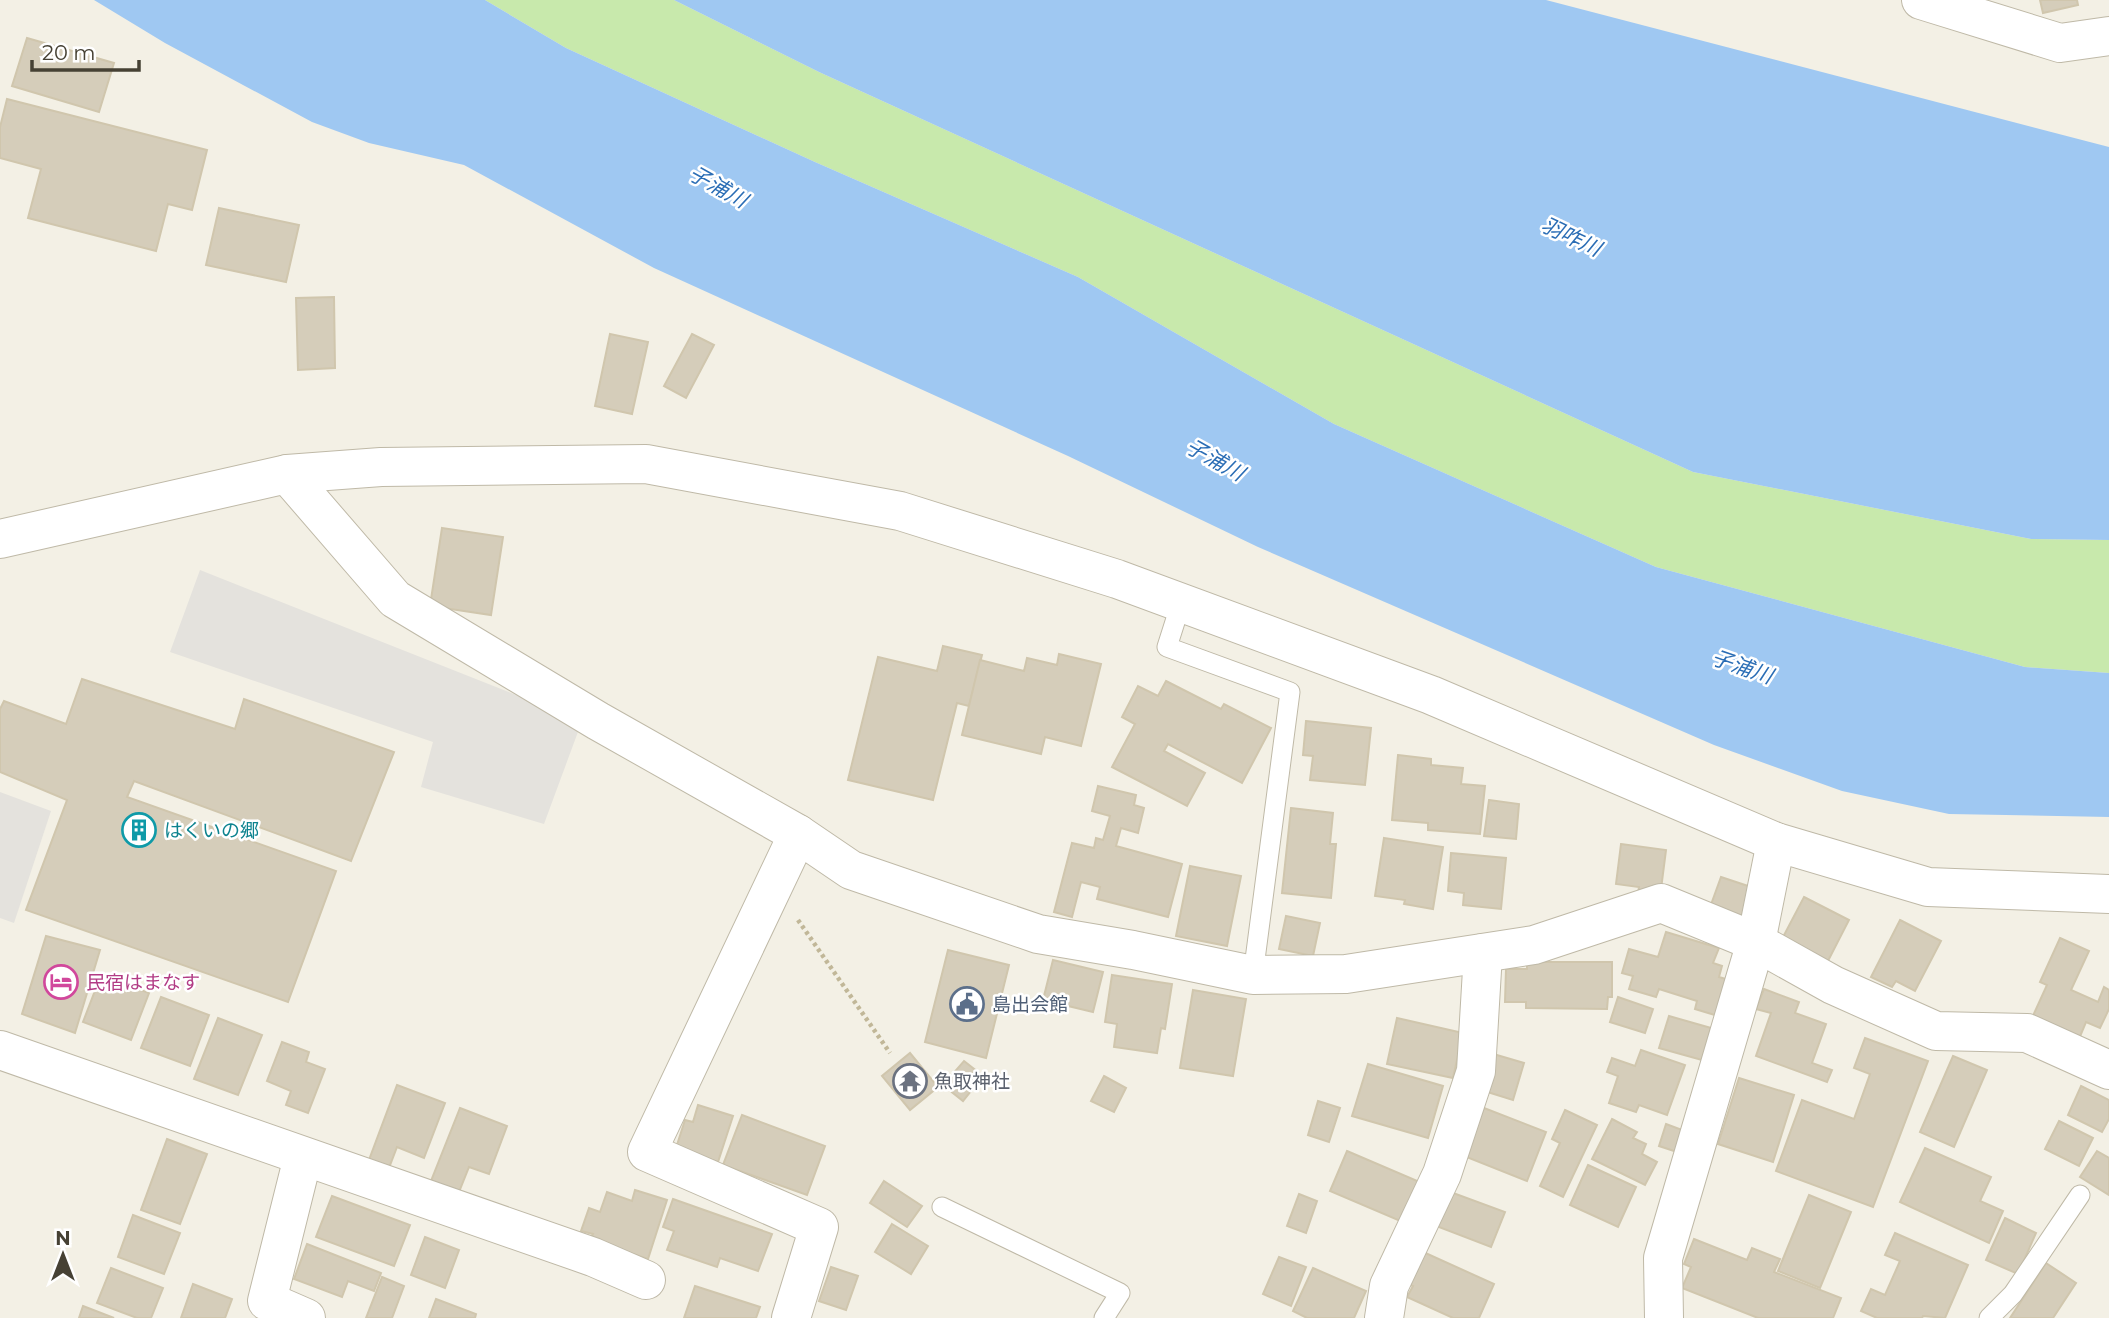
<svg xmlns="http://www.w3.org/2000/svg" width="2109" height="1318" font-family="Montserrat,'Noto Sans JP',sans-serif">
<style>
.green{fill:#c8e9ac}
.parking{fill:#e4e2dd}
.water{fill:#9fc8f2}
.building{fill:#d5cdba;stroke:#d0c6ad;stroke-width:2}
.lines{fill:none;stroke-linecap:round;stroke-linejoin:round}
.service-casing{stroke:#bfb9a7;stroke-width:21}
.minor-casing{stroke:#bfb9a7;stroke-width:40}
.tertiary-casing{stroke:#bfb9a7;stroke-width:40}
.path{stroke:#c1b798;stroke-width:4.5;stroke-dasharray:3.5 3.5;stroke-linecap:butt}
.service{stroke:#fff;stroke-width:19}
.minor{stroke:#fff;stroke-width:38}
.tertiary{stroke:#fff;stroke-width:38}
.labels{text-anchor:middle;stroke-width:5;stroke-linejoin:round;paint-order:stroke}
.culture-label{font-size:19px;fill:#0d838f;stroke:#fff;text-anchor:start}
.hotel-label{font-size:19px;fill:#b23c85;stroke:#fff;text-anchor:start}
.service-label{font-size:19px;fill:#4e5e75;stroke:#fff;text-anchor:start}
.worship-label{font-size:19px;fill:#5b616d;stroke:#fff;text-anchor:start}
.water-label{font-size:21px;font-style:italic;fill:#2a6db5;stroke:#fff}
</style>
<rect width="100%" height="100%" fill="#f3f0e5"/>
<polygon class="green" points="485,0 674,0 819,72 1693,472 2031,539 2109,540 2109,673 2025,667 1656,567 1334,424 1078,277 815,162 566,48"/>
<g class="parking">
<polygon points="200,570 582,721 544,824 421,787 433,742 170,652"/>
<polygon points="0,792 51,811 14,923 0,918"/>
</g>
<g class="water">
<polygon points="94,0 485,0 566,48 815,162 1078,277 1334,424 1656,567 2025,667 2109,673 2109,817 1949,814 1842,791 1714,745 1258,547 1068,456 654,268 464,165 369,143 312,122 165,43"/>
<polygon points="674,0 1546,0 2109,147 2109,540 2031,539 1693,472 819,72"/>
</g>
<g class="building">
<polygon points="2040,0 2077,0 2078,5 2043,13"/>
<polygon points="27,38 114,63 99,112 12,86"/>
<polygon points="7,99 207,150 192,210 168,204 156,251 28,218 41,169 0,158 0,127"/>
<polygon points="219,208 299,225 286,282 206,265"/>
<polygon points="334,297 335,368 298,370 296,298"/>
<polygon points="610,334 648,342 632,414 595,406"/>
<polygon points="692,334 714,345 686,398 664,386"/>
<polygon points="442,528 503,537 491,615 430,606"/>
<polygon points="943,646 982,655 969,706 957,703 933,800 848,780 878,657 937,671"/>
<polygon points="1059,654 1101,664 1081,746 1045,737 1041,754 962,735 980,660 1024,671 1027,658 1057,665"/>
<polygon points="82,679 235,729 244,699 394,752 351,861 134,781 127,797 336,871 288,1002 26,910 67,800 0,772 0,709 4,701 66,724"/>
<polygon points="1166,681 1221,709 1224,704 1271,728 1242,783 1168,744 1164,751 1205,773 1187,806 1112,767 1135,724 1122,717 1138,686 1158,696"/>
<polygon points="1306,721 1371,728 1365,785 1310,780 1313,756 1303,755"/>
<polygon points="1398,755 1431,759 1431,765 1463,768 1461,784 1485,786 1480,834 1428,830 1428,823 1392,820"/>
<polygon points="1098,786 1136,795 1134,805 1144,808 1138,833 1121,828 1116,846 1182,864 1168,917 1097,899 1100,887 1081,882 1072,917 1054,912 1072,843 1094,848 1096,838 1103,840 1110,816 1092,811"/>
<polygon points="1489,800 1519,804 1516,839 1484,836"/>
<polygon points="1291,808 1333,813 1330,844 1336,844 1331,898 1282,893"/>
<polygon points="1384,838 1443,847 1433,909 1404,904 1405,900 1375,896"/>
<polygon points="1621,844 1666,850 1660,897 1638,894 1639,887 1616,884"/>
<polygon points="1451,853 1506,858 1501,909 1463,905 1464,893 1448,891"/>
<polygon points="1190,866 1241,876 1227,946 1176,936"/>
<polygon points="1721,877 1757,889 1746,922 1709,910"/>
<polygon points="1804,897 1849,920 1828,961 1783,937"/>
<polygon points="1286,916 1320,923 1313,956 1279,949"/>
<polygon points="1900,920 1941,941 1915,991 1896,981 1892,987 1871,977"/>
<polygon points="1666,932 1719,948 1713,963 1722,966 1719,977 1729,980 1718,1016 1695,1009 1697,1001 1659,989 1656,997 1629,989 1633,976 1622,973 1629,949 1658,957"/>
<polygon points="46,936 100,950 75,1033 22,1014"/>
<polygon points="2060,938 2089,951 2071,990 2098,1002 2104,987 2109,990 2109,1009 2100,1028 2086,1022 2079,1039 2032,1018 2047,985 2040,982"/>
<polygon points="948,950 1009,965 986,1058 925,1042"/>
<polygon points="1053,960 1103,972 1093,1012 1043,1000"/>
<polygon points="1527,962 1612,962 1612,997 1608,997 1607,1009 1526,1008 1526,1002 1505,1002 1506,969 1527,969"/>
<polygon points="101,975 149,993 131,1040 83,1022"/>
<polygon points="1112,975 1172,984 1165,1029 1161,1028 1157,1053 1114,1047 1117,1024 1105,1022"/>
<polygon points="1764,989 1799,1002 1795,1013 1826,1024 1812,1063 1832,1070 1827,1082 1756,1056 1771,1013 1756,1009"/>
<polygon points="1193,990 1246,999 1233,1076 1180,1068"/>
<polygon points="161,997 209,1015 190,1066 141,1048"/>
<polygon points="1618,997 1653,1009 1645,1033 1610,1022"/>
<polygon points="1669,1016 1711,1028 1702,1060 1659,1048"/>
<polygon points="218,1018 262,1035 238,1095 194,1079"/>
<polygon points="1397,1018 1463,1033 1453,1078 1387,1064"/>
<polygon points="1865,1038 1928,1061 1873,1207 1776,1171 1802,1100 1854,1119 1870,1074 1854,1068"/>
<polygon points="282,1042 309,1052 306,1062 325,1069 308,1113 286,1105 291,1091 267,1081"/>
<polygon points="1641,1050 1685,1065 1667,1115 1639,1105 1636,1112 1609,1103 1618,1076 1607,1072 1612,1058 1635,1066"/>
<polygon points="910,1053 938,1087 910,1110 882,1076"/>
<polygon points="1490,1053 1524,1063 1513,1100 1478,1089"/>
<polygon points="1953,1056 1987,1070 1954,1147 1920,1132"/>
<polygon points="964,1061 983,1076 963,1101 943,1085"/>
<polygon points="1368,1064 1443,1086 1428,1138 1352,1116"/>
<polygon points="1104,1076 1126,1088 1114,1112 1091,1101"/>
<polygon points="1739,1078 1794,1095 1773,1162 1718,1144"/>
<polygon points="397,1085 445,1103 424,1158 397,1147 389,1168 369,1160"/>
<polygon points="2081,1086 2109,1100 2109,1119 2102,1132 2068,1115"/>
<polygon points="1318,1101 1340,1108 1329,1142 1308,1135"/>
<polygon points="698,1105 733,1116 718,1162 676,1148 685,1120 693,1122"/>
<polygon points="460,1108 507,1126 489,1174 469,1167 459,1192 431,1181"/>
<polygon points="1484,1108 1546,1132 1527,1181 1464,1156"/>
<polygon points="1565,1110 1597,1125 1563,1197 1540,1186 1560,1143 1552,1139"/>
<polygon points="742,1115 825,1146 807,1195 723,1165"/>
<polygon points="1612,1119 1637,1132 1633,1138 1646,1144 1642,1154 1657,1162 1645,1185 1592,1159"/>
<polygon points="2059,1121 2093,1138 2079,1166 2045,1149"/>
<polygon points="1666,1124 1685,1131 1677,1152 1659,1146"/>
<polygon points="167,1139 207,1154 180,1224 141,1210"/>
<polygon points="1925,1148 1991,1177 1980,1201 2003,1211 1989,1243 1900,1202"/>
<polygon points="1347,1151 1422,1183 1405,1223 1330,1191"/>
<polygon points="2097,1151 2109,1158 2109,1195 2080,1177"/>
<polygon points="1588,1165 1636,1187 1618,1227 1570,1205"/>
<polygon points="884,1181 922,1206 907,1227 870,1203"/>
<polygon points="635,1190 667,1200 648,1259 590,1240 593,1234 581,1231 589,1208 600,1212 607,1192 632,1201"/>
<polygon points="1445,1190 1505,1212 1491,1247 1431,1224"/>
<polygon points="1299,1194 1317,1201 1306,1233 1287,1226"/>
<polygon points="1809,1195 1851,1212 1820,1288 1778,1271"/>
<polygon points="332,1196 410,1225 394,1266 316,1237"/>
<polygon points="673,1199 772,1234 758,1271 720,1258 717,1267 667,1250 674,1231 663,1227"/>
<polygon points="133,1215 180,1233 164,1274 118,1257"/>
<polygon points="2005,1218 2036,1233 2018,1274 1986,1260"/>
<polygon points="892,1224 928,1246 911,1274 875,1252"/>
<polygon points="1895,1233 1968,1265 1945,1318 1923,1316 1922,1318 1877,1318 1861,1311 1871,1289 1885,1295 1900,1261 1885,1255"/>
<polygon points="425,1237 459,1250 445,1288 411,1275"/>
<polygon points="1694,1239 1747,1260 1752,1248 1780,1259 1774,1272 1841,1298 1833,1318 1758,1318 1682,1288 1691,1267 1684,1264"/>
<polygon points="307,1244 381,1273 374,1291 348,1281 342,1297 294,1279"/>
<polygon points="1421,1251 1494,1284 1479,1318 1453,1318 1407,1297 1413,1286 1405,1283"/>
<polygon points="1279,1257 1306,1267 1291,1306 1263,1294"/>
<polygon points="2046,1263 2076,1283 2053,1318 2010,1318"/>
<polygon points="831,1267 858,1276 846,1310 819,1301"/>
<polygon points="111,1268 163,1288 151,1318 137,1318 97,1303"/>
<polygon points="1313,1268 1366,1291 1354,1318 1307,1318 1293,1311"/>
<polygon points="382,1277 404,1286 392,1318 366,1318"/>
<polygon points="193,1284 232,1299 225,1318 181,1318"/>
<polygon points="695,1286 760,1307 756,1318 684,1318"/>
<polygon points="436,1299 476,1314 475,1318 429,1318"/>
<polygon points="83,1306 114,1318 79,1318"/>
</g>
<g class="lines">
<g class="service-casing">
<g id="service">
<polyline points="1181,603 1167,647 1290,692 1253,975"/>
<polyline points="942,1207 1120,1293 1104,1318"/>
<polyline points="1989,1318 2013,1294 2080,1195"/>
</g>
</g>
<g class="minor-casing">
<g id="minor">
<polyline points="1921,0 2060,43 2109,36"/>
<polyline points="287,474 395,599 598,721 798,834 851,870 1038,934 1133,950 1253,975 1346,974 1534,945 1661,903 1756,942 1833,985 1936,1031 2027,1033 2109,1070"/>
<polyline points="0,1050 593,1257 646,1280"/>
<polyline points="303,1157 267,1301 306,1318"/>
<polyline points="791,1318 819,1227 647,1152 798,834"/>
<polyline points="1384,1318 1389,1286 1442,1174 1476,1071 1483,953"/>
<polyline points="1664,1318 1663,1258 1756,942 1776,842"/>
</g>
</g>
<g class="tertiary-casing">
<polyline id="tertiary" points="0,539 287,474 381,467 646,464 900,511 1117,579 1431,695 1776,842 1928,887 2109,894"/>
</g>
<polyline class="path" points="798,920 890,1053"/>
<use href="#service" class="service"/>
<use href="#minor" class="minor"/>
<use href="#tertiary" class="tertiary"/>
</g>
<defs>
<g id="building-ring" transform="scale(1.75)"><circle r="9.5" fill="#fff" stroke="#0f9aa8" stroke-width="1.5"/><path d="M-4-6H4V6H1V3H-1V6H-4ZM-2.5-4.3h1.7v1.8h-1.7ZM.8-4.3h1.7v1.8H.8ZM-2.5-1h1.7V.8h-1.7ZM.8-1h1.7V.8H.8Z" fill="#0f9aa8"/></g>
<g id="hotel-ring" transform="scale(1.75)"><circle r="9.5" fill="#fff" stroke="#d1479c" stroke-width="1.5"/><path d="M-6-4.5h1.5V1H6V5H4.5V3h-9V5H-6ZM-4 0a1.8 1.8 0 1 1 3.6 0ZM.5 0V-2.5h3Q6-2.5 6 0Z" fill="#d1479c"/></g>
<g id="civic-ring" transform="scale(1.75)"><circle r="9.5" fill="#fff" stroke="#5c6f8a" stroke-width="1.5"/><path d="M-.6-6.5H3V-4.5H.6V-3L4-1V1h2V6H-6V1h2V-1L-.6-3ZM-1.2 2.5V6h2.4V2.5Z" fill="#5c6f8a"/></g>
<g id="temple-ring" transform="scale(1.75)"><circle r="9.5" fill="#fff" stroke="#6b7280" stroke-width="1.5"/><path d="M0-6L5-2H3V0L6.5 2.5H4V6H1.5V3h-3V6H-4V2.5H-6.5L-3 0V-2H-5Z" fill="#6b7280"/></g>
</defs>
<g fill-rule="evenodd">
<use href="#building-ring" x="139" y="830"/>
<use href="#hotel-ring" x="61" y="982"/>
<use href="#civic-ring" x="967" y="1004"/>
<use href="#temple-ring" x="910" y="1081"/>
</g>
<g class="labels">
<g class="culture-label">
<text x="164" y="837">はくいの郷</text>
</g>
<g class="hotel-label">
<text x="86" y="989">民宿はまなす</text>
</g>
<g class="service-label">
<text x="992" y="1011">島出会館</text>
</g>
<g class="worship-label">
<text x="934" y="1088">魚取神社</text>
</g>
<g class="water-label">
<text transform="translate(718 187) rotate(29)" y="7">子浦川</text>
<text transform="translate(1571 237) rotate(25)" y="7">羽咋川</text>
<text transform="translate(1215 460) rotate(29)" y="7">子浦川</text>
<text transform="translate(1742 667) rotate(19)" y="7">子浦川</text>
</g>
</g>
<g transform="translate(63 1255)" stroke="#ffffff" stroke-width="5" paint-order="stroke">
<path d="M0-5L12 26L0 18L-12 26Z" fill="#464134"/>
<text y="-10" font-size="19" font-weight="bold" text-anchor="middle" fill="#464134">N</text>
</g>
<path d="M32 60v10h107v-10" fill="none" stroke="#464134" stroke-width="3.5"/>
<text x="42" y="60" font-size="21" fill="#464134" stroke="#ffffff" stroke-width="5" paint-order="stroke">20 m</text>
</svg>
